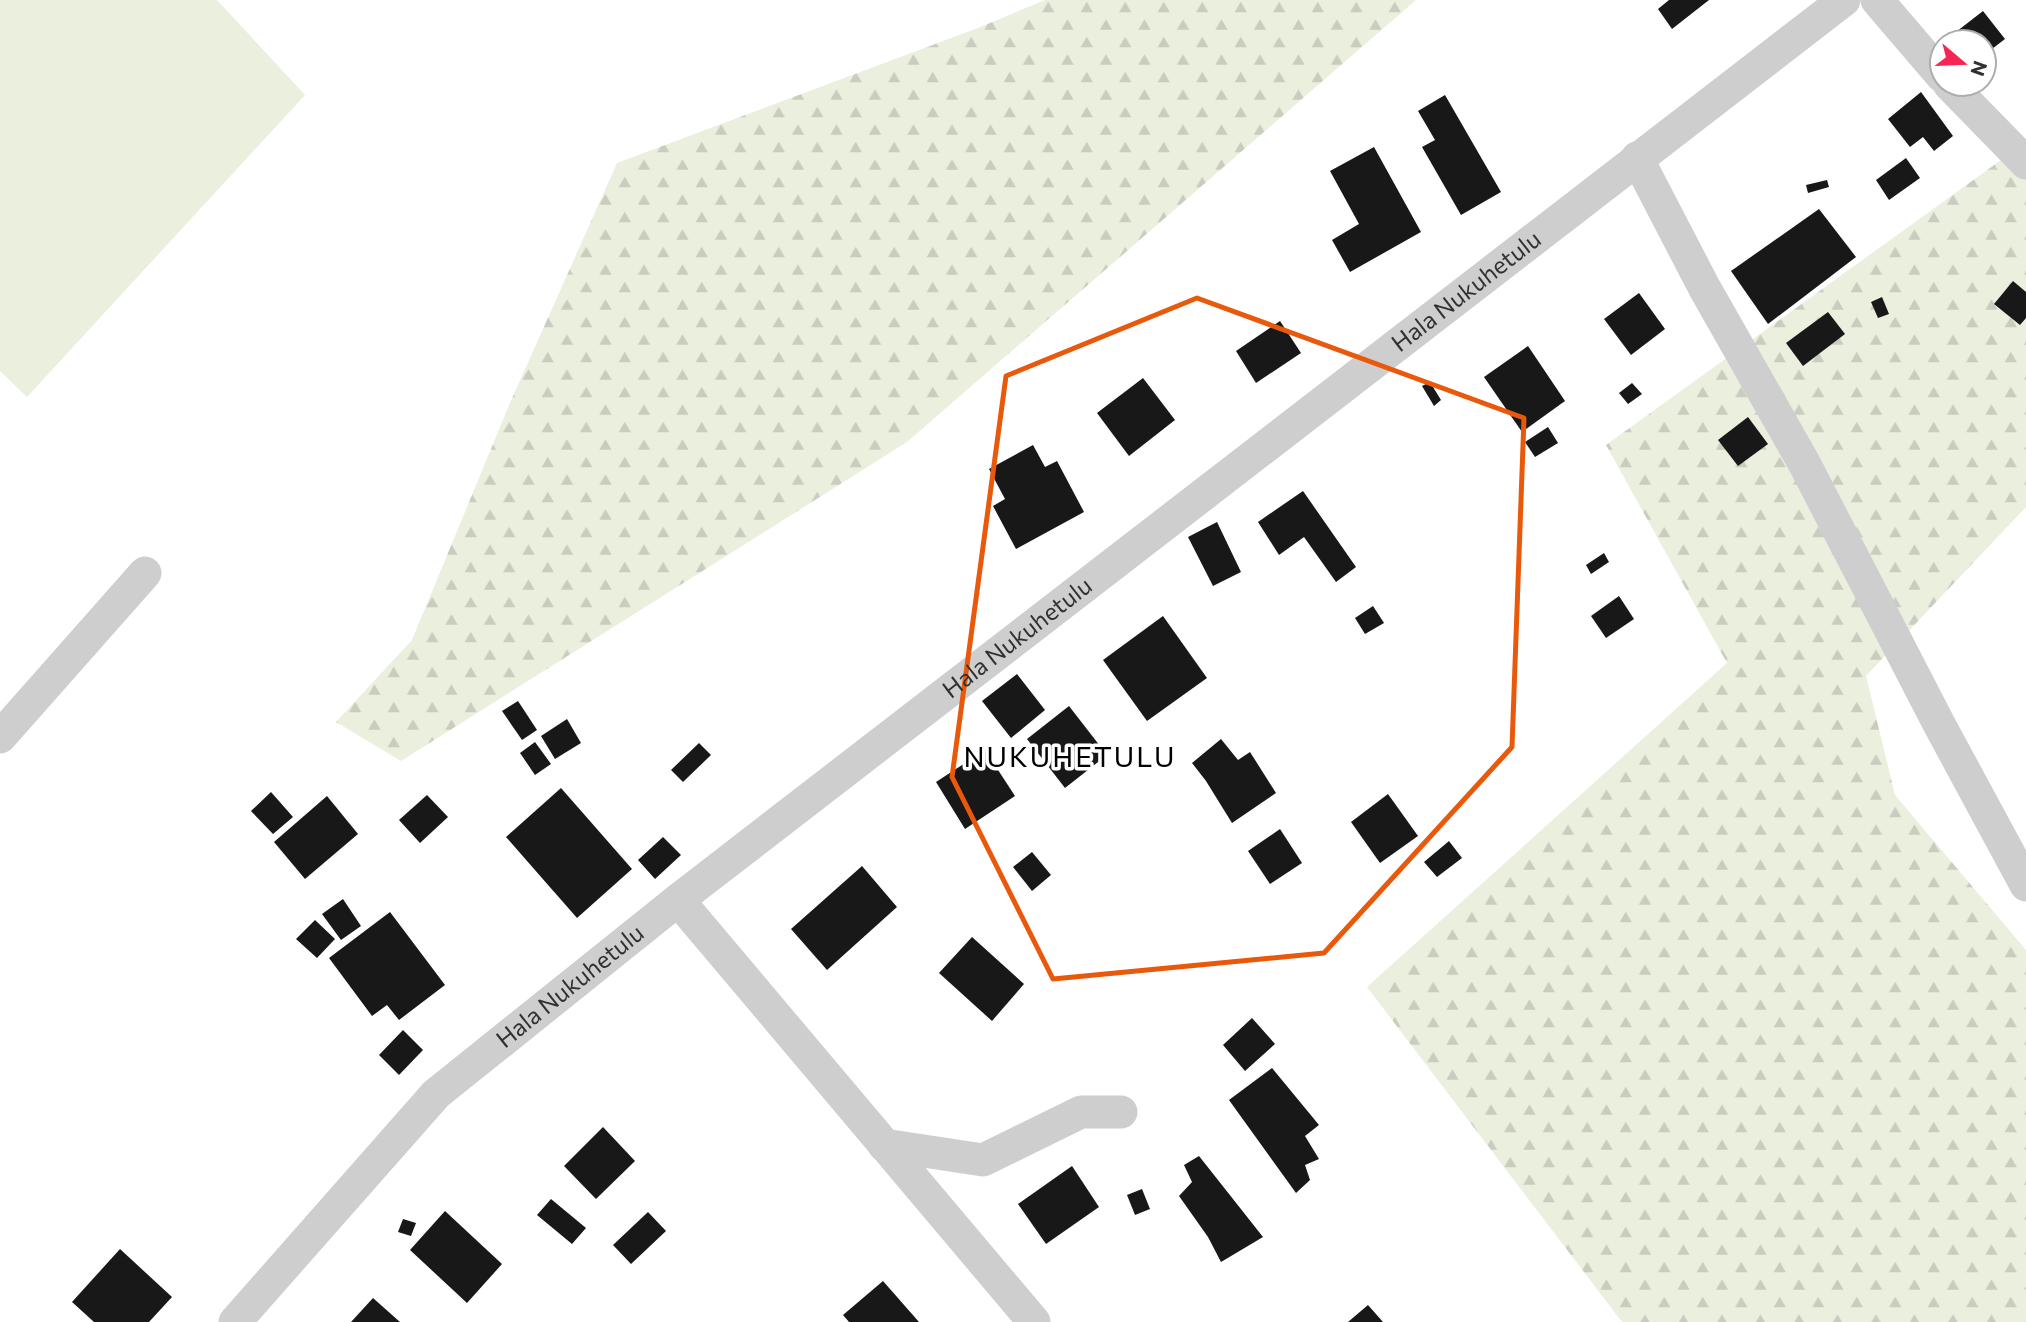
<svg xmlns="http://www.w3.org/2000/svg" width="2026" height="1322" font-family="Commissioner,sans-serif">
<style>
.forest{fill:url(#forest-firs)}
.pitch{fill:#eaefde}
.building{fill:#181818}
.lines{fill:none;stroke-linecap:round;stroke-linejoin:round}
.minor{stroke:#cecece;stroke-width:33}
.marked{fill:none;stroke:#e8590c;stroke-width:5;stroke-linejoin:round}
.labels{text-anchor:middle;stroke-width:7;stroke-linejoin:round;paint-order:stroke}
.street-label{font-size:24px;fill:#313131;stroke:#fff}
.quarter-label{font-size:28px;letter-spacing:2px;fill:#000;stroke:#fff}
</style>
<defs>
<pattern id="forest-firs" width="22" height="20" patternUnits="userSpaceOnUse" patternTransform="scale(1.75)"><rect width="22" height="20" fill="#eaefde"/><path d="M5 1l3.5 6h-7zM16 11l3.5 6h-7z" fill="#c9cdbf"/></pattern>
</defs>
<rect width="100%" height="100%" fill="#fff"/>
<g class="forest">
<polygon points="1045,0 1416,0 907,442 401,761 336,722 412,640 510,403 617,163 978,28"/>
<polygon points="2026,142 2026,507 1866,676 1895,795 2026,950 2026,1322 1622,1322 1367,987 1727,663 1606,445"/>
</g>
<polygon class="pitch" points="0,0 217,0 305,95 27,397 0,371"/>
<g class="building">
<polygon points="1669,0 1709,0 1672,29 1658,9"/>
<polygon points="1983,11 2005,39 1984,55 1984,42 1943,42"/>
<polygon points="1921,92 1953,136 1934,151 1923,137 1910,147 1888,119"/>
<polygon points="1445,95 1501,192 1461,215 1422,147 1435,140 1418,111"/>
<polygon points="1374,147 1421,232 1350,272 1332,240 1359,224 1330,171"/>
<polygon points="1906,158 1920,178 1889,200 1876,180"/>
<polygon points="1827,180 1829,187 1808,193 1806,185"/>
<polygon points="1819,209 1856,257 1768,324 1731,271"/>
<polygon points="2013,281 2026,292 2026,318 2020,325 1994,304"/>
<polygon points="1639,293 1665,329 1631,355 1604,319"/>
<polygon points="1882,297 1889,314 1878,318 1871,302"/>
<polygon points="1828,312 1845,334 1803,366 1786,343"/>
<polygon points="1280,321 1301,353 1256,383 1236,351"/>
<polygon points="1528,346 1565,401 1522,432 1484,377"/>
<polygon points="1143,378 1175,420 1129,456 1097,413"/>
<polygon points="1430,382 1441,400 1434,406 1422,386"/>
<polygon points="1632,383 1642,394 1628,404 1619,393"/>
<polygon points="1748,417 1768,444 1738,466 1718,440"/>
<polygon points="1548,427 1558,443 1535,457 1525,442"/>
<polygon points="1033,445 1045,467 1057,461 1084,512 1016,549 993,506 1005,499 989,469"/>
<polygon points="1303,491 1356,567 1336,582 1304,537 1279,555 1258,522"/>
<polygon points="1217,522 1241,572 1213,586 1188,537"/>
<polygon points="1604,553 1609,562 1591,574 1586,565"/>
<polygon points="1619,596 1634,619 1606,638 1591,616"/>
<polygon points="1373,606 1384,623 1365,634 1355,618"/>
<polygon points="1163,616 1207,678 1147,721 1103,660"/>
<polygon points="1017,674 1045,710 1011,738 982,701"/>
<polygon points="518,701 537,730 522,740 502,711"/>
<polygon points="1069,706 1107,755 1065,788 1027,739"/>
<polygon points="567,719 581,743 555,759 541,736"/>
<polygon points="1221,739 1238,760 1250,752 1276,793 1232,823 1206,781 1192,763"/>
<polygon points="535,742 551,764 535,775 520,753"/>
<polygon points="699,743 711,755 683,782 671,770"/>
<polygon points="985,750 1015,796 965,829 936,782"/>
<polygon points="561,788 632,869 577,918 506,837"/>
<polygon points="271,792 293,817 273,834 251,811"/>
<polygon points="1388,794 1418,836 1380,863 1351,822"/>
<polygon points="427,795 448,817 420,843 399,820"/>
<polygon points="327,796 358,834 305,879 274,842"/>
<polygon points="1280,829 1302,863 1270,884 1248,851"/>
<polygon points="663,837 681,855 655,879 638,860"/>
<polygon points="1449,841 1462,858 1437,877 1424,862"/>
<polygon points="1032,852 1051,875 1032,891 1013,867"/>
<polygon points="862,866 897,907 827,970 791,929"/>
<polygon points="343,899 361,926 341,940 322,914"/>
<polygon points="390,912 445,985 399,1020 387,1005 372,1016 329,958"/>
<polygon points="315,920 335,939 317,958 296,939"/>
<polygon points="972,937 1024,984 992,1021 939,973"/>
<polygon points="1252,1018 1275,1044 1245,1071 1223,1045"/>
<polygon points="403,1030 423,1050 399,1075 379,1055"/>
<polygon points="1272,1068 1319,1125 1305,1136 1319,1159 1305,1165 1310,1180 1296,1193 1229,1100"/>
<polygon points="603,1127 635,1161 596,1199 564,1166"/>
<polygon points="1199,1156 1263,1237 1221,1262 1208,1237 1179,1196 1192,1182 1184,1165"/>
<polygon points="1072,1166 1099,1207 1046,1244 1018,1204"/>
<polygon points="1142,1189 1150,1209 1135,1215 1127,1195"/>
<polygon points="551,1199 586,1228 572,1244 537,1215"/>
<polygon points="445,1211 502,1264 467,1303 410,1250"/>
<polygon points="648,1212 666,1231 631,1264 613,1245"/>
<polygon points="403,1219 416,1223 411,1236 398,1232"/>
<polygon points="120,1249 172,1297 149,1322 94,1322 72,1302"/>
<polygon points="883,1281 919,1322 849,1322 843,1315"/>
<polygon points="373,1298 400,1322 351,1322"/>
<polygon points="1368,1305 1383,1322 1348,1322"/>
</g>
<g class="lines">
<g class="minor">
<polyline points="1877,0 1942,76"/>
<polyline points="1949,84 2026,163"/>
<polyline points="1637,158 1704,287 1804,463 1939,724 2026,885"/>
<polyline points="0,737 145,573"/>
<polyline points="678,900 1034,1322"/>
<polyline points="884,1145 983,1160 1081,1112 1121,1112"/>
<path id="s1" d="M235 1322 436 1094 678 900 1844 0"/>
</g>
</g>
<path class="marked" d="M1197 298 1524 418 1512 747 1324 953 1053 979 952 777 1006 376Z"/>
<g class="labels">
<g class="street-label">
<text dy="8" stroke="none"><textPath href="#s1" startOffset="1610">Hala Nukuhetulu</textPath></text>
<text dy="8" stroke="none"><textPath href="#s1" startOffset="1043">Hala Nukuhetulu</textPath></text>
<text dy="8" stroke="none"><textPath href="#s1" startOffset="476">Hala Nukuhetulu</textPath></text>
</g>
<g class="quarter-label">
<text x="1070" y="767">NUKUHETULU</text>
</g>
</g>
<g transform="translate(1963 63) rotate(109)"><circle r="33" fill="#ffffff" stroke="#adadad" stroke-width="2"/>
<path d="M0-5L12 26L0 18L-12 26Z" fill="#f62555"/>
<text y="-10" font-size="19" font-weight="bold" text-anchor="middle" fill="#313131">N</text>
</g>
</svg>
